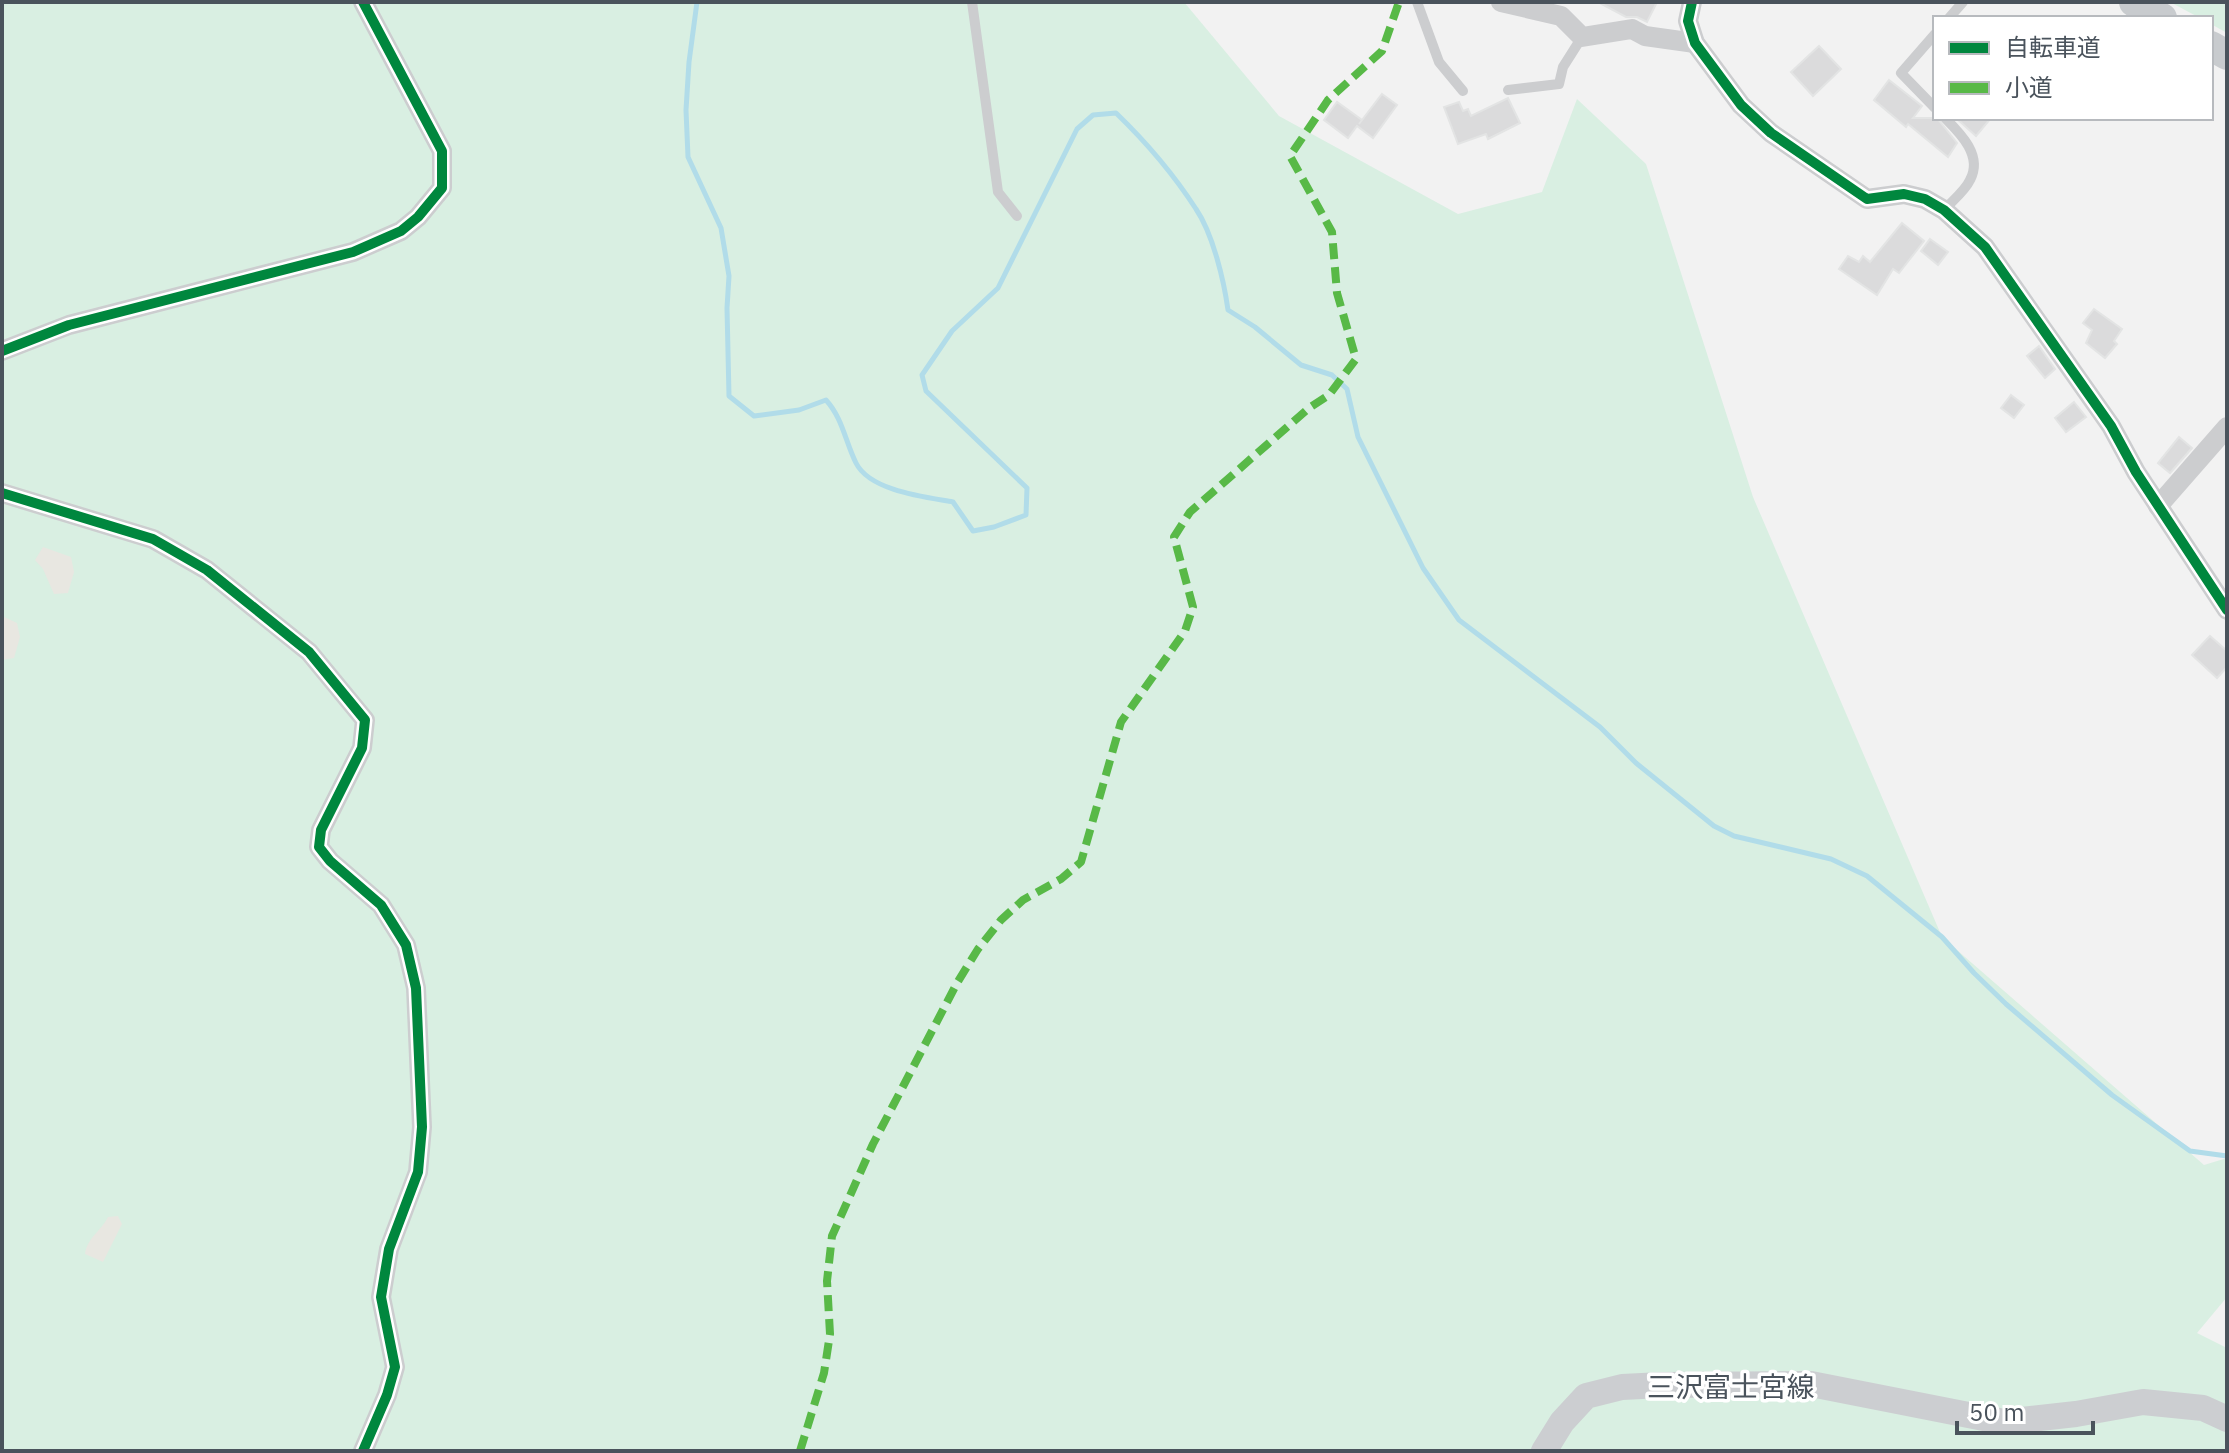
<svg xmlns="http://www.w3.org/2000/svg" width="2229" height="1453" font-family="'IBM Plex Sans','Noto Sans JP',sans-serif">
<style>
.green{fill:#d9efe2}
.sand{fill:#e8e7e1}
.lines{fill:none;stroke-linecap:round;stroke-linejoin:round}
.stream{stroke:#b1dce9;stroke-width:5}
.building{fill:#dbdbdc;stroke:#e3e4e4;stroke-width:2}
.lane{stroke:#cccdcf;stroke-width:10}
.street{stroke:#cccdcf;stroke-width:20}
.secondary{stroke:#ccced1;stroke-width:26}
.primary{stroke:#c8cbce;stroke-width:30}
.quiet{stroke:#58b947;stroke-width:8;stroke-dasharray:16 8;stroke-linecap:butt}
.cycleway-casing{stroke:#fff;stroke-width:15}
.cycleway{stroke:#00873e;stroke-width:10}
.labels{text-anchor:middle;stroke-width:7;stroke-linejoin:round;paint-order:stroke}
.street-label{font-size:28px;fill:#4a535c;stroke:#fff}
</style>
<rect width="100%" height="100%" fill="#f2f2f2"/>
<g class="green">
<polygon points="2,2 1184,2 1279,116 1458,214 1542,192 1577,99 1646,164 1753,497 1942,937 2204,1165 2227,1158 2227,1297 2197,1333 2227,1348 2227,1451 2,1451"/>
<polygon points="2170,2 2227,2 2227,33 2211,24 2211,18 2200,18"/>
</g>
<g class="sand">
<polygon points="43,547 71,557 74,572 68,593 54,594 43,569 35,560"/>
<polygon points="2,616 17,623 20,637 14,658 2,660"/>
<path d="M118 1216 122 1224 103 1262 85 1254C87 1238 101 1231 108 1217Z"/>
</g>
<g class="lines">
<path class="stream" d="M697 2 689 62 686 110 688 157 721 228 729 276 727 308 729 396 754 416 799 410 826 400C843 419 845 441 856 463 870 491 925 497 953 502L973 531 994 527 1026 515 1027 488 926 391 922 375 952 331 998 288 1077 129 1093 115 1116 113C1145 141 1174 175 1196 209 1213 234 1224 281 1228 310L1255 327 1301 365 1332 375 1347 389 1358 437 1423 568 1459 620 1600 727 1636 763 1714 826 1734 836 1831 859 1867 876 1942 937 1974 973 2006 1004 2112 1095 2190 1151 2227 1156"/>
</g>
<g class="building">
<polygon points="1598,2 1657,2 1647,22 1637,17 1626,17"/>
<polygon points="1819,46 1841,69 1813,96 1791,72"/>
<polygon points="1889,80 1922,106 1913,118 1937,118 1957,143 1948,157 1908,124 1906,127 1874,100"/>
<polygon points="1382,94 1397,105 1373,138 1357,126 1348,138 1324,120 1337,102 1362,120 1359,124"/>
<polygon points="1508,98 1520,123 1488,139 1486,134 1458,144 1444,107 1459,102 1463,111 1468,109 1471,116"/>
<polygon points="1956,118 1991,118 1976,136"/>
<polygon points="1902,223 1924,241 1899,273 1893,269 1877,295 1839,269 1848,256 1859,262 1863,256 1870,262"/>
<polygon points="1930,239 1948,252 1938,265 1921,251"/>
<polygon points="2094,309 2122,329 2114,341 2117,344 2105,358 2086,343 2092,330 2083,323"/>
<polygon points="2039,346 2055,369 2045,378 2027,356"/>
<polygon points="2011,395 2024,405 2014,418 2001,408"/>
<polygon points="2074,402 2086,417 2066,432 2055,418"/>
<polygon points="2179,437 2192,448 2170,473 2158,463"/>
<polygon points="2210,636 2227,651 2227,667 2217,678 2192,655"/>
</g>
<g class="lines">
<g class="lane">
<polyline points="972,2 998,192 1017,216"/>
<polyline points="1417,2 1439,62 1463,91"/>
<polyline points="1949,18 1963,2"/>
<polyline points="1935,34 1901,73 1935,108"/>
<polyline points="1508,90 1559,84 1563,67 1582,37"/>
<path d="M1944 210C1952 201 1965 191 1970 180 1983 156 1961 134 1945 118"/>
</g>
<g class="street">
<polyline points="1501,2 1561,16 1582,37 1632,29 1645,36 1695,43"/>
<polyline points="1692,2 1688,21 1695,43 1741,105 1771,133 1867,199 1904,194 1925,199 1944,210 1985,247 2111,426 2136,472 2227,610"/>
<polyline points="2,351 69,325 353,252 401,231 418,217 442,188 442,151 363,2"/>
<polyline points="2,493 153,539 207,570 309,652 365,720 362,748 321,830 319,847 330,861 381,905 406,945 416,988 422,1127 418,1172 389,1249 381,1297 395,1367 387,1395 363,1451"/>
<polyline points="2158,506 2227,427"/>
</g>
<polyline class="secondary" points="1544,1451 1562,1422 1586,1396 1622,1387 1662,1385 1811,1384 2004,1422 2076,1414 2143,1402 2203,1408 2227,1419"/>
<g class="primary">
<polyline points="2134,2 2162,18"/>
<polyline points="2211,46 2227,55"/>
</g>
<polyline class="quiet" points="800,1451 824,1373 830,1334 827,1281 832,1236 873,1144 957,983 978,949 1001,920 1023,900 1061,879 1081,862 1121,722 1185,631 1193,607 1174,537 1190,512 1309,408 1329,395 1356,359 1337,293 1332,232 1290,156 1328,100 1382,51 1399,2"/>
<g class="cycleway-casing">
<g id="cycleway">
<polyline points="1692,2 1688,21 1695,43 1741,105 1771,133 1867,199 1904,194 1925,199 1944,210 1985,247 2111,426 2136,472 2227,610"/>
<polyline points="2,351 69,325 353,252 401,231 418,217 442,188 442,151 363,2"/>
<polyline points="2,493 153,539 207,570 309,652 365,720 362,748 321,830 319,847 330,861 381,905 406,945 416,988 422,1127 418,1172 389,1249 381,1297 395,1367 387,1395 363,1451"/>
</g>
</g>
<use href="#cycleway" class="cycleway"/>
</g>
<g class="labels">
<g class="street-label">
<text x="1731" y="1397">三沢富士宮線</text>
</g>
</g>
<rect width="2229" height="1453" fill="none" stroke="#4a535c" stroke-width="8"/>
<rect x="1933" y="16" width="280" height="104" fill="#ffffff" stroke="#b7babe" stroke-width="2"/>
<rect x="1949" y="42" width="40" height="12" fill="#00873e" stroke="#b7babe" stroke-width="2"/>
<text x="2005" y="56" font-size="24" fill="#4a535c">自転車道</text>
<rect x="1949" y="82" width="40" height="12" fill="#58b947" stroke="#b7babe" stroke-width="2"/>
<text x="2005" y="96" font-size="24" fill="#4a535c">小道</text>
<path d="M1957 1421v12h136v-12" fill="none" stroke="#4a535c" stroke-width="4"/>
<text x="1969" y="1421" font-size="24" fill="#4a535c" stroke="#ffffff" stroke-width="6" paint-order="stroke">50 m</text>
</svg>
